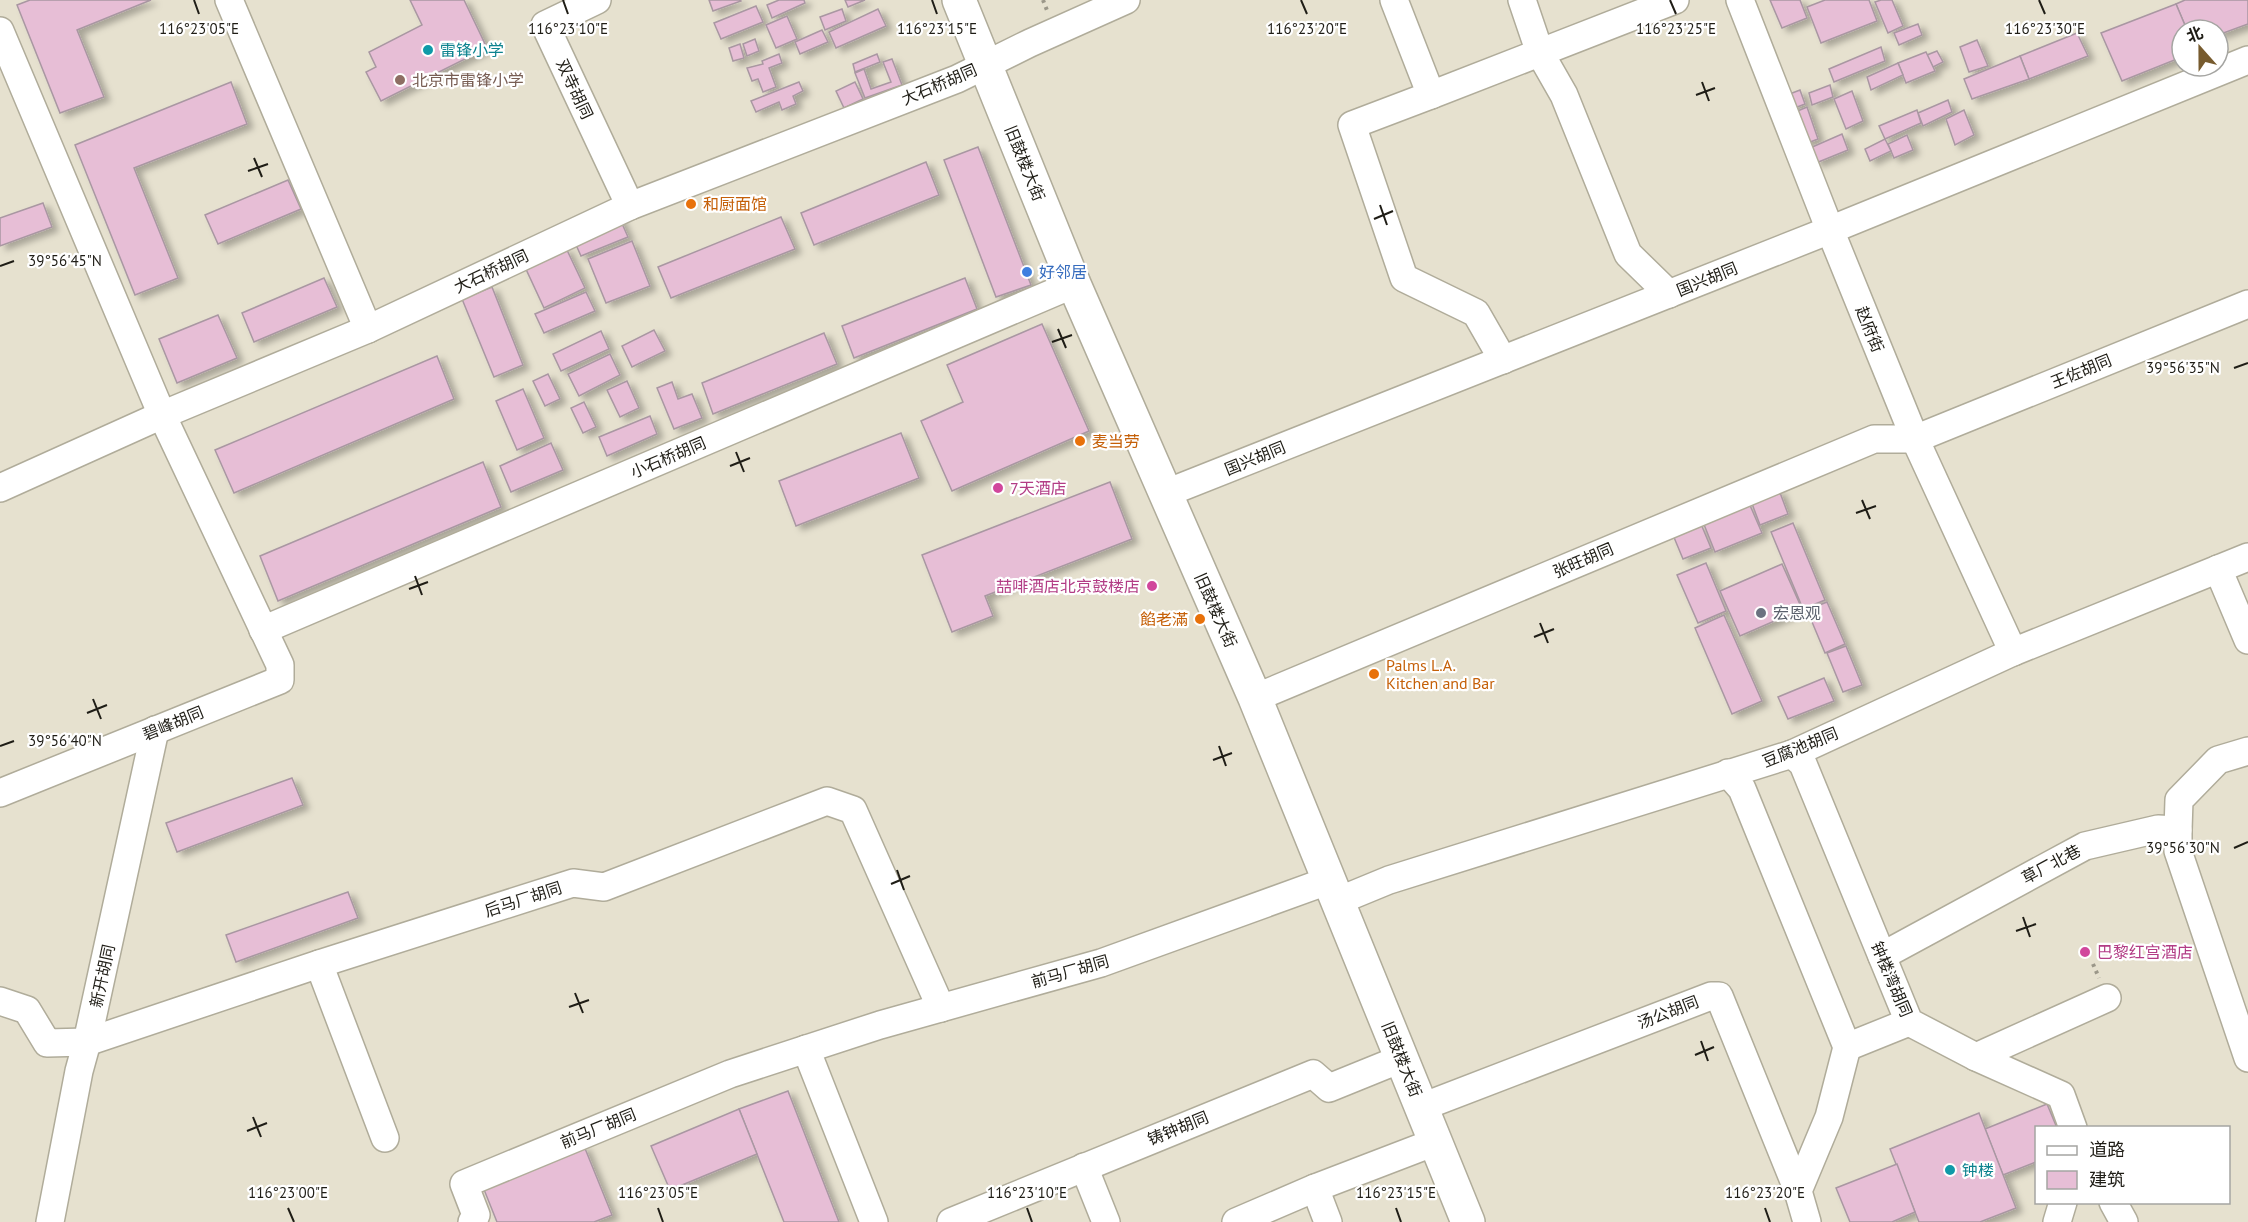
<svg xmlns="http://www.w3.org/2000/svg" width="2248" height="1222" font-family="'PT Sans','Noto Sans SC',sans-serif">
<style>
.building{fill:#e7bed6;stroke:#a997a2;stroke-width:1.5;filter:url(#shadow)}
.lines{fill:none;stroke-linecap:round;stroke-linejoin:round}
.minor-casing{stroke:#b0ac9a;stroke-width:30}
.major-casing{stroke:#b0ac9a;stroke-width:36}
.path{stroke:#9b9789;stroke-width:4;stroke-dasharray:3 4.5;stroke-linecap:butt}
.minor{stroke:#fff;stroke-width:27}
.major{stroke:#fff;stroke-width:33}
.ticks{fill:none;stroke:#1f1d16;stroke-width:2}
.culture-dot{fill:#0f9aa8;stroke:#fff;stroke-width:2}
.education-dot{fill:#8d6e63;stroke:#fff;stroke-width:2}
.food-dot{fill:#e8710a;stroke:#fff;stroke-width:2}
.shop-dot{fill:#3f7fe0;stroke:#fff;stroke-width:2}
.hotel-dot{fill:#d1479c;stroke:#fff;stroke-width:2}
.worship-dot{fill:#6b7280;stroke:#fff;stroke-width:2}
.labels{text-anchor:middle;stroke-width:4.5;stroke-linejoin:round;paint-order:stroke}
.culture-label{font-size:16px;fill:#0d838f;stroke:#fff;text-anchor:start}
.education-label{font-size:16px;fill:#785e54;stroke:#fff;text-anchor:start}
.street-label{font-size:16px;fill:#1f1d16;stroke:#fff}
.food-label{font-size:16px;fill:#c56008;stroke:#fff;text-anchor:start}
.shop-label{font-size:16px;fill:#366cbe;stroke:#fff;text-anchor:start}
.hotel-label{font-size:16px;fill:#b23c85;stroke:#fff;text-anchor:start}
.worship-label{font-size:16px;fill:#5b616d;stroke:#fff;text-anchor:start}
.ticks-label{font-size:15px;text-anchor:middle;fill:#1f1d16;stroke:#fff;stroke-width:4.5;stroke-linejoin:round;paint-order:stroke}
</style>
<defs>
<filter id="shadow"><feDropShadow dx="6" dy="4" stdDeviation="3" flood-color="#0004"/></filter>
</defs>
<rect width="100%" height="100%" fill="#e6e1cf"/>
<g class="building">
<polygon points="30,0 151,0 77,30 104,97 60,113 17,5"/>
<polygon points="410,0 464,0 487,48 381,101 366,72 376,67 369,52 422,25"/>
<polygon points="709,0 740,0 741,1 713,11"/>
<polygon points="779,0 804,0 805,3 772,18 767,5"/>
<polygon points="845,0 865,0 848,7"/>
<polygon points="1770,0 1800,0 1807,18 1782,28"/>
<polygon points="1825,0 1869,0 1877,21 1821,43 1807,7"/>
<polygon points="1881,0 1892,0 1903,26 1888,33 1875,2"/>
<polygon points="2185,0 2248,0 2248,24 2218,35 2218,30 2187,30 2176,4"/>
<polygon points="2176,4 2187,30 2182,30 2182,57 2122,81 2101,33"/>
<polygon points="756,6 763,22 721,39 714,23"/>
<polygon points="842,9 846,21 825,30 820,17"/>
<polygon points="878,9 886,26 836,48 829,32"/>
<polygon points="787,16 797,39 776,48 766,25"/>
<polygon points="1918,24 1922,35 1899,45 1894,33"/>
<polygon points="822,30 828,42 800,54 795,42"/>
<polygon points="2077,33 2088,56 2029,79 2020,56"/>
<polygon points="755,39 759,51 747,56 743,44"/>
<polygon points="1977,40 1988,66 1969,72 1960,47"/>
<polygon points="740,44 744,58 733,61 729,48"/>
<polygon points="1881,47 1885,61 1834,82 1829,69"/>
<polygon points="1937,51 1943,62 1933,67 1927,55"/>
<polygon points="1926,52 1935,71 1906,83 1898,63"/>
<polygon points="779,54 782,63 769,68 776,87 763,92 758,79 752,81 747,68 763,64 762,61"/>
<polygon points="877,54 880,62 855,72 853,64"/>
<polygon points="2020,56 2029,79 1972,99 1964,79"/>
<polygon points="892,59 902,85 865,98 855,73 864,69 871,89 891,82 883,62"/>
<polygon points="1898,63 1903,75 1871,90 1867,77"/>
<polygon points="231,82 247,124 134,168 178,278 135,295 75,145"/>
<polygon points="799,82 803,91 793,96 796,104 782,110 779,102 756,112 751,101"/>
<polygon points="855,82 863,99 844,108 836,91"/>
<polygon points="1830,85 1833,97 1812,105 1809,93"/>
<polygon points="1800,90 1805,104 1792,109 1787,95"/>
<polygon points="1852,91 1863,121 1846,129 1834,99"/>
<polygon points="1948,100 1952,112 1923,126 1918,113"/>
<polygon points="1807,107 1818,139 1805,144 1793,113"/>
<polygon points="1917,110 1921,123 1885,139 1879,126"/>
<polygon points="1964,110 1974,135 1955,145 1946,119"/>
<polygon points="1842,134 1848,150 1816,163 1810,148"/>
<polygon points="1907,135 1913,150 1894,158 1888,144"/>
<polygon points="1885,139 1891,151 1870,161 1865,149"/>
<polygon points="978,147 1031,285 996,297 944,160"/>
<polygon points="926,162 939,195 814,245 801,213"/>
<polygon points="288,180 301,209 218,244 205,215"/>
<polygon points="43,203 52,227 0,246 0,218"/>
<polygon points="619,217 628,237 581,256 572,236"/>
<polygon points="781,217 795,249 671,298 658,267"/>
<polygon points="632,241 650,286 606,303 588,259"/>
<polygon points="566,248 585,288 544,308 525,267"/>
<polygon points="324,278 337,307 254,342 242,313"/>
<polygon points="965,278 977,309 854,358 842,326"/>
<polygon points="492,287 523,365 494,377 462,299"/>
<polygon points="586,292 595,311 544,333 535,314"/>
<polygon points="218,315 237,358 177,383 159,339"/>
<polygon points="1042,324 1089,431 952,491 921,421 963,402 947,365"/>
<polygon points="654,330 665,351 632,367 622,346"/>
<polygon points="601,331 609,349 561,371 553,354"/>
<polygon points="824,333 837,364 713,414 702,383"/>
<polygon points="610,354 620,375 579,396 568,374"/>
<polygon points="437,356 454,399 234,493 215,450"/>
<polygon points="548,374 560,399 545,406 533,381"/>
<polygon points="627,381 639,408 620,417 607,390"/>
<polygon points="672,382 678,399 692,394 702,418 674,429 657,388"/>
<polygon points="523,389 544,438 517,450 496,401"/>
<polygon points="584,402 596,427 583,433 571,408"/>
<polygon points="650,416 657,434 607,456 599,437"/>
<polygon points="901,433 919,478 796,526 779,481"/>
<polygon points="551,443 563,470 511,492 500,466"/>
<polygon points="483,462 501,507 278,601 260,556"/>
<polygon points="1110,482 1132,539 985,596 993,616 952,632 922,555"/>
<polygon points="1779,490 1788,514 1760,525 1751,501"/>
<polygon points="1749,503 1762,533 1715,552 1703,522"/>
<polygon points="1793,523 1825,600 1803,609 1771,532"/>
<polygon points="1701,524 1711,548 1683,559 1673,535"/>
<polygon points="1706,563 1726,611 1698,623 1677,575"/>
<polygon points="1782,564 1802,609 1740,636 1720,591"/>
<polygon points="1827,602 1845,644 1825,653 1807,610"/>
<polygon points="1724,615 1762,701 1732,714 1695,628"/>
<polygon points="1846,646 1862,685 1843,692 1827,653"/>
<polygon points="1824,678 1834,701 1788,719 1778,697"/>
<polygon points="292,778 303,805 177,852 166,823"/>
<polygon points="348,892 358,918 236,962 226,935"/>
<polygon points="788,1091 839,1222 784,1222 739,1109"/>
<polygon points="2047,1104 2057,1128 2036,1128 2036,1162 2003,1175 1985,1129"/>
<polygon points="739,1109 757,1154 670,1190 651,1146"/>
<polygon points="1979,1113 2016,1208 1980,1222 1919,1222 1890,1149"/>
<polygon points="584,1146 612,1215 594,1222 497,1222 483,1187"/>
<polygon points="1897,1164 1915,1212 1892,1222 1850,1222 1836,1188"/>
</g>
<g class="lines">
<g class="minor-casing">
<g id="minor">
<polyline points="229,0 368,329"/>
<polyline points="597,0 545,25 630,206"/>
<polyline points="1394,0 1431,95 1352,125 1404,278 1476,313 1503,360"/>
<polyline points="1522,0 1540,53 1564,95 1628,254 1669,294"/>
<polyline points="1740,0 1830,230 1915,439 2013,652"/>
<polyline points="0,31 162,415 280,665 280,680 0,793"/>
<polyline points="1431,95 1675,0"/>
<polyline points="0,488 162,415 368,329 630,206 957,79 1030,43 1126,0"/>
<polyline points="1164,494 1830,230 2248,60"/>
<polyline points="2218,569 2248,640"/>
<polyline points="263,630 1074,284"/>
<polyline points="1255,698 1874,439 1915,439 2248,304"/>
<polyline points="1792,754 1803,764 1909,1022 1976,1057 2061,1095 2073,1128"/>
<polyline points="1728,773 1742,789 1847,1047 1829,1117 1798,1191 1807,1222"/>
<polyline points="2178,830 2179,800 2218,760 2248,751"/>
<polyline points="1338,901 1389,880 1792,754 2013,652 2248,557"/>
<polyline points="1882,956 2085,846 2158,829 2178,830 2178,851 2248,1058"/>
<polyline points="319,964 385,1138"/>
<polyline points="0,1001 27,1010 47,1043 87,1042 319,964 573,883 604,887 827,801 853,810 941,1008"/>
<polyline points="1847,1047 1909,1022"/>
<polyline points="806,1049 874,1222"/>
<polyline points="1976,1057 2107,998"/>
<polyline points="1422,1107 1711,996 1719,996 1798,1191"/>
<polyline points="1084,1167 1106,1222"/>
<polyline points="1315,1188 1328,1222"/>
<polyline points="2113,1202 2124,1222"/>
<polyline points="50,1222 79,1071 87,1042 155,730"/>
<polyline points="472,1222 476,1215 464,1184 730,1074 880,1025 1101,963 1330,880"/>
<polyline points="951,1222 1313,1074 1329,1088 1403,1058"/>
<polyline points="1236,1222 1315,1188 1435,1142"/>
<polyline points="2057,1222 2063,1202"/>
</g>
</g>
<g class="major-casing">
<polyline id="major" points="959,0 1074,284 1255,698 1468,1222"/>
</g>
<g class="path">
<polyline points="1043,0 1048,13"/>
<polyline points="2093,964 2099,978"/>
</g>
<use href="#minor" class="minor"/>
<use href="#major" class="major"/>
</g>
<path class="ticks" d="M194 0 199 14M563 0 568 14M932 0 937 14M1301 0 1307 14M1670 0 1676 14M2039 0 2045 14M1702 82 1709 101M1696 95 1715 88M254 158 262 177M248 171 268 164M1380 205 1387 225M1374 219 1393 211M0 266 14 261M1058 329 1066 348M1052 342 1072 335M2234 368 2248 363M736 452 744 472M730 466 750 458M1862 500 1870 519M1856 513 1876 506M415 576 422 595M409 589 428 582M1540 623 1548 643M1534 637 1554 629M93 699 101 719M87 713 107 705M0 746 14 741M1219 746 1226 766M1213 760 1232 753M2234 848 2248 842M897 870 904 890M891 884 910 876M2023 917 2030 937M2016 931 2036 924M575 993 583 1013M569 1007 589 1000M1701 1041 1708 1061M1695 1055 1714 1047M253 1117 261 1137M247 1131 267 1123M288 1208 294 1222M658 1208 663 1222M1027 1208 1032 1222M1396 1208 1401 1222M1765 1208 1770 1222"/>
<g class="culture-dot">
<circle cx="428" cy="50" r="6"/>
<circle cx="1950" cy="1170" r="6"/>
</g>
<circle class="education-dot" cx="400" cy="80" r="6"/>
<g class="food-dot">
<circle cx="691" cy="204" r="6"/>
<circle cx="1080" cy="441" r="6"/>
<circle cx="1200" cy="619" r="6"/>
<circle cx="1374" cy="674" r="6"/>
</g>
<circle class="shop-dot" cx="1027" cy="272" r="6"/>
<g class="hotel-dot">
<circle cx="998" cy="488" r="6"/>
<circle cx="1152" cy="586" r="6"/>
<circle cx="2085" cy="952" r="6"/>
</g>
<circle class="worship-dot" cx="1761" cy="613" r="6"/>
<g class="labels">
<g class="culture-label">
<text x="440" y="56">雷锋小学</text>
<text x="1962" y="1176">钟楼</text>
</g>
<g class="education-label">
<text x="412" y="86">北京市雷锋小学</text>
</g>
<g class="street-label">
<text transform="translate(939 84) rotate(-23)" y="6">大石桥胡同</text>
<text transform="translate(575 89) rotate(65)" y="6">双寺胡同</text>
<text transform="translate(1025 163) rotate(68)" y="6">旧鼓楼大街</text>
<text transform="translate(491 271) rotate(-25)" y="6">大石桥胡同</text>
<text transform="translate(1707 279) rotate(-22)" y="6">国兴胡同</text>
<text transform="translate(1870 329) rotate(68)" y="6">赵府街</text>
<text transform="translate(2081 371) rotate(-22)" y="6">王佐胡同</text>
<text transform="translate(668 457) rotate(-23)" y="6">小石桥胡同</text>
<text transform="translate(1255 458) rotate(-22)" y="6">国兴胡同</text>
<text transform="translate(1583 560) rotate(-23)" y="6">张旺胡同</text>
<text transform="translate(1216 610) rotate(66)" y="6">旧鼓楼大街</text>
<text transform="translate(173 723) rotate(-22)" y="6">碧峰胡同</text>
<text transform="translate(1800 747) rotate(-22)" y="6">豆腐池胡同</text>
<text transform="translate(2051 864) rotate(-28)" y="6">草厂北巷</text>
<text transform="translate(523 899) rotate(-18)" y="6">后马厂胡同</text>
<text transform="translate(1070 971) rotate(-16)" y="6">前马厂胡同</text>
<text transform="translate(102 976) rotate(-78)" y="6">新开胡同</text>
<text transform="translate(1892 979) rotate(67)" y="6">钟楼湾胡同</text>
<text transform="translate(1668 1012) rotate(-21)" y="6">汤公胡同</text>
<text transform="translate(1402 1059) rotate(68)" y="6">旧鼓楼大街</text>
<text transform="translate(598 1128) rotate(-22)" y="6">前马厂胡同</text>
<text transform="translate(1178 1128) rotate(-22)" y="6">铸钟胡同</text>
</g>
<g class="food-label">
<text x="703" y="210">和厨面馆</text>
<text x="1092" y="447">麦当劳</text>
<text x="1188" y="625" text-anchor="end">餡老滿</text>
<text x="1386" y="671">Palms L.A.<tspan x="1386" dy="18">Kitchen and Bar</tspan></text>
</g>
<g class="shop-label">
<text x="1039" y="278">好邻居</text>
</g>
<g class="hotel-label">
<text x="1010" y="494">7天酒店</text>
<text x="1140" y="592" text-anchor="end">喆啡酒店北京鼓楼店</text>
<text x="2097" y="958">巴黎红宫酒店</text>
</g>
<g class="worship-label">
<text x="1773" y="619">宏恩观</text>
</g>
</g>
<g class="ticks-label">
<text x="199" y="34">116°23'05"E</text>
<text x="568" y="34">116°23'10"E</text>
<text x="937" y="34">116°23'15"E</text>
<text x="1307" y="34">116°23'20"E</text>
<text x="1676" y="34">116°23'25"E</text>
<text x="2045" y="34">116°23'30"E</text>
<text x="65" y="266">39°56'45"N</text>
<text x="2183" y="373">39°56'35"N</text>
<text x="65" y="746">39°56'40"N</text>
<text x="2183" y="853">39°56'30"N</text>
<text x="288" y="1198">116°23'00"E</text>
<text x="658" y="1198">116°23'05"E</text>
<text x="1027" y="1198">116°23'10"E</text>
<text x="1396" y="1198">116°23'15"E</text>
<text x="1765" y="1198">116°23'20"E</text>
</g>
<rect x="2035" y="1126" width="195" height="78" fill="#ffffff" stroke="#a5a5a2" stroke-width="1.5"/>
<rect x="2047" y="1146" width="30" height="9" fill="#ffffff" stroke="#a5a5a2" stroke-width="1.5"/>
<text x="2089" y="1156" font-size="18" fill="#1f1d16">道路</text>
<rect x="2047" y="1171" width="30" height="18" fill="#e7bed6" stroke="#a5a5a2" stroke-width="1.5"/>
<text x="2089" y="1186" font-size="18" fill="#1f1d16">建筑</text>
<g transform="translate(2200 48) rotate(339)"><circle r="28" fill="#ffffff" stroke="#a5a5a2" stroke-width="1.5"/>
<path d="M0-4.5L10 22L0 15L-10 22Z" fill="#775b2e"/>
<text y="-9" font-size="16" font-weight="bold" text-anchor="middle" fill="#1f1d16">北</text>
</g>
</svg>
